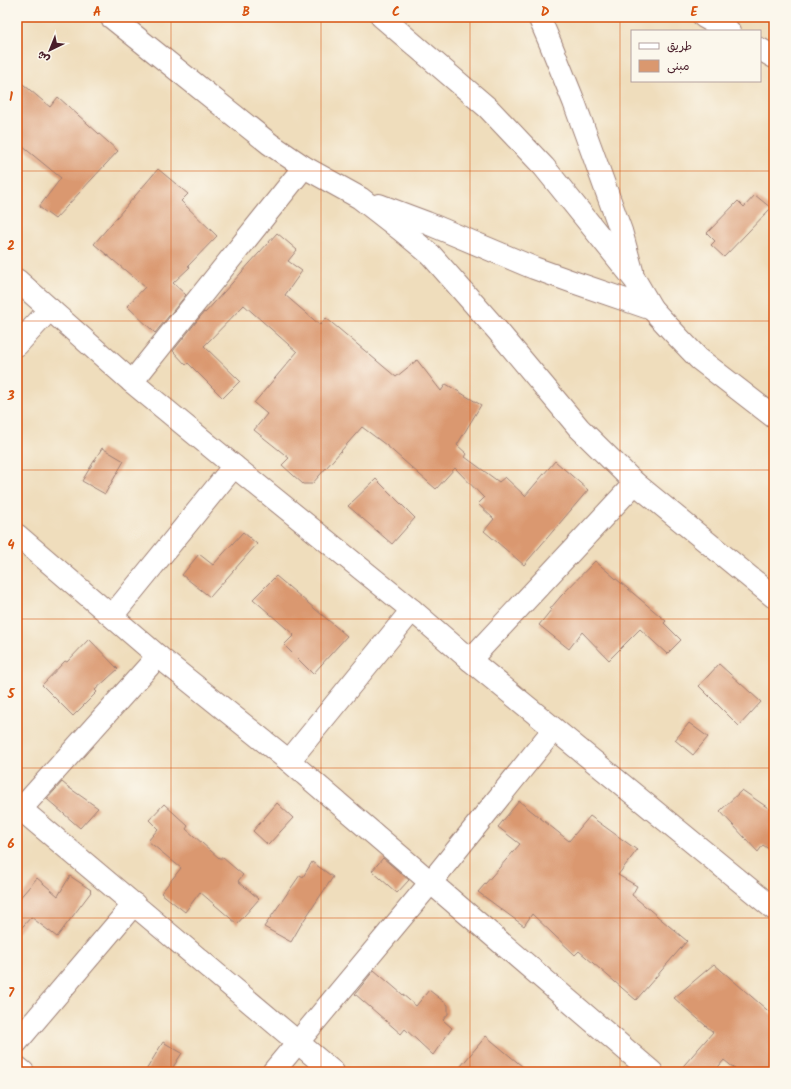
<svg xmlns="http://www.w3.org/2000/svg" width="791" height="1089" font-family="Kalam,'Playpen Sans Arabic',sans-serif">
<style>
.building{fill:#da986f}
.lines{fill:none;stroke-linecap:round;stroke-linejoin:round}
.minor-casing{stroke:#9c7e74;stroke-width:24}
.minor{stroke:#fff;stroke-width:22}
.grid{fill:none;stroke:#d8530f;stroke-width:1;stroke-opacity:0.55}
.neatline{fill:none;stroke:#d8530f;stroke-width:1.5}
.grid-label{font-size:13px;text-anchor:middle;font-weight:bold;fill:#d8530f}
</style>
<rect width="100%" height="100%" fill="#fbf7ec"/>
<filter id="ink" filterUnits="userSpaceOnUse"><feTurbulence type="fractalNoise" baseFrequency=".025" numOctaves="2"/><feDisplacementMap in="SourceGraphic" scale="8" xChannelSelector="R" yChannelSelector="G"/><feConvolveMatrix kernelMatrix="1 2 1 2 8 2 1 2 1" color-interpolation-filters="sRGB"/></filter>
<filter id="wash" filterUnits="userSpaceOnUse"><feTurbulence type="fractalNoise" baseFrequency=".012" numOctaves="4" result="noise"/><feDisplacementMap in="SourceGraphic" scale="16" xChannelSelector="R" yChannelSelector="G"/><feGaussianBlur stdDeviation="0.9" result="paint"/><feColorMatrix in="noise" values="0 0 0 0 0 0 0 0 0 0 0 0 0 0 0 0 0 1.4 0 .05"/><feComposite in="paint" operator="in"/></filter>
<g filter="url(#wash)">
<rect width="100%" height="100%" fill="#efddbc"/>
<g id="blocks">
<g class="building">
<polygon points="17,79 50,107 58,97 118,151 55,219 39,207 61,178 17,142"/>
<polygon points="158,169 188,194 181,201 217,236 188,266 190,267 173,283 186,295 155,333 127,306 145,287 94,244"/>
<polygon points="755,195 771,208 724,257 711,245 715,241 707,233 738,201 744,207"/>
<polygon points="277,233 297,250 288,261 302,271 285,295 320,325 326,318 396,377 417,360 441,391 446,384 481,405 457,445 467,454 465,457 499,482 505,477 525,496 555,461 588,490 524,565 484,531 494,519 478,504 484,498 455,468 436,489 386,445 362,427 312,484 303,484 282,465 289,458 254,430 267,414 254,403 297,352 244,305 204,346 240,381 223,398 188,363 186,365 173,351 204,312 205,313"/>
<polygon points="102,448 124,461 105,494 82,481"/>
<polygon points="376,479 415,518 392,544 348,506"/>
<polygon points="243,532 257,544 210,597 182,575 199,554 213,565"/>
<polygon points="595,561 666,621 664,623 681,640 667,654 640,629 609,660 582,632 569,649 539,625 551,610 550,609 561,596"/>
<polygon points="276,576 347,636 313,674 284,645 294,635 253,599"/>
<polygon points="89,639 118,669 95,690 97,692 73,716 42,685 65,661 67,662"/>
<polygon points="719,664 761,702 739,726 699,686"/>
<polygon points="689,723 708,737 693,755 675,740"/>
<polygon points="62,782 68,787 98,808 80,828 47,799"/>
<polygon points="742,790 774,812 774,853 763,845 758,852 720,811"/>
<polygon points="519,801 569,841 590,816 637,850 618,875 637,886 632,895 687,941 636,1000 579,951 575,955 532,914 524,926 478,892 520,844 498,827"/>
<polygon points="277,803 293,818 268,845 253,831"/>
<polygon points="164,804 188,826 186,829 219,858 223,858 243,875 238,881 259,899 237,924 200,892 185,912 161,893 181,868 148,841 158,829 149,820"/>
<polygon points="383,858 409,880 397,893 372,871"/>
<polygon points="312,862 333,877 302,923 291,942 264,927 300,875 303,877"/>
<polygon points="70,876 91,890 90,891 91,892 57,937 31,917 17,933 17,901 37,878 58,896"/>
<polygon points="714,964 774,1016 774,1072 739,1072 724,1060 714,1072 678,1072 713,1032 674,998"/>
<polygon points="374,970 416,1006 429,990 448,1005 448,1014 443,1020 452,1028 433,1055 405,1029 401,1034 355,994"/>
<polygon points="486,1036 529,1072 456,1072"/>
<polygon points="163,1042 182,1053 170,1072 145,1072"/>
</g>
</g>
</g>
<g filter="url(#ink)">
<use href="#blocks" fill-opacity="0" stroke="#9c7e74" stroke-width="1"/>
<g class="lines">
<g class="minor-casing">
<g id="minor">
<polyline points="111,17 270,144 304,167 360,198 401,230 431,255 497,330 579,428 635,483 774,597"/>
<polyline points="382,17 488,108 544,167 635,280 652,309 677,336 699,359 774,417"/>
<polyline points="539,17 551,45 574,102 621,231 632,271"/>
<polyline points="704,17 729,31"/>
<polyline points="760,49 774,57"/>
<polyline points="379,205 427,223 534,268 573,282 652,309"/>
<polyline points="17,280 132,382 234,466 412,610 470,660 774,909"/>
<polyline points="17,345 50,309"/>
<polyline points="132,382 304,167"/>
<polyline points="17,535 158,656 289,761 652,1072"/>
<polyline points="112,616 234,466"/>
<polyline points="470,660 635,483"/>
<polyline points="289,761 412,610"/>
<polyline points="17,806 333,1072"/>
<polyline points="21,809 158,656"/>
<polyline points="17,1042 134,904"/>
<polyline points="17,1067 23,1072"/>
<polyline points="273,1072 431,882 554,729"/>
</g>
</g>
<use href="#minor" class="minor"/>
</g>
</g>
<path class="grid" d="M171 17V1072M321 17V1072M470 17V1072M620 17V1072M17 171H774M17 321H774M17 470H774M17 619H774M17 768H774M17 918H774"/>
<rect width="791" height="1089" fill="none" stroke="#fbf7ec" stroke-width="44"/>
<rect x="631" y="30" width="130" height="52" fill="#fbf7ec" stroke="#b4a19f"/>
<rect x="639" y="43" width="20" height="6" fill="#ffffff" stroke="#b4a19f"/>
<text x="667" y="50" font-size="12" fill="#4a1f2b">طريق</text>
<rect x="639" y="60" width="20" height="12" fill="#da986f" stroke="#b4a19f"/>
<text x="667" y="70" font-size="12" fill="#4a1f2b">مبنى</text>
<g transform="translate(50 50) rotate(223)" stroke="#fbf7ec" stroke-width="3" paint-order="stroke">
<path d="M0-3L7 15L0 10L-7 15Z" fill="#4a1f2b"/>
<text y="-6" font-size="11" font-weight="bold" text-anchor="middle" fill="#4a1f2b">ش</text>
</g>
<rect x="22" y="22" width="747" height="1045" class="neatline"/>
<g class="grid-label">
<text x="97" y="16">A</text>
<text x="246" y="16">B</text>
<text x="396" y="16">C</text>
<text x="545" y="16">D</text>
<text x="694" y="16">E</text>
<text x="11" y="101">1</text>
<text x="11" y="250">2</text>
<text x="11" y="400">3</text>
<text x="11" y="549">4</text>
<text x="11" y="698">5</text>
<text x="11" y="848">6</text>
<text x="11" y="997">7</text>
</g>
</svg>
